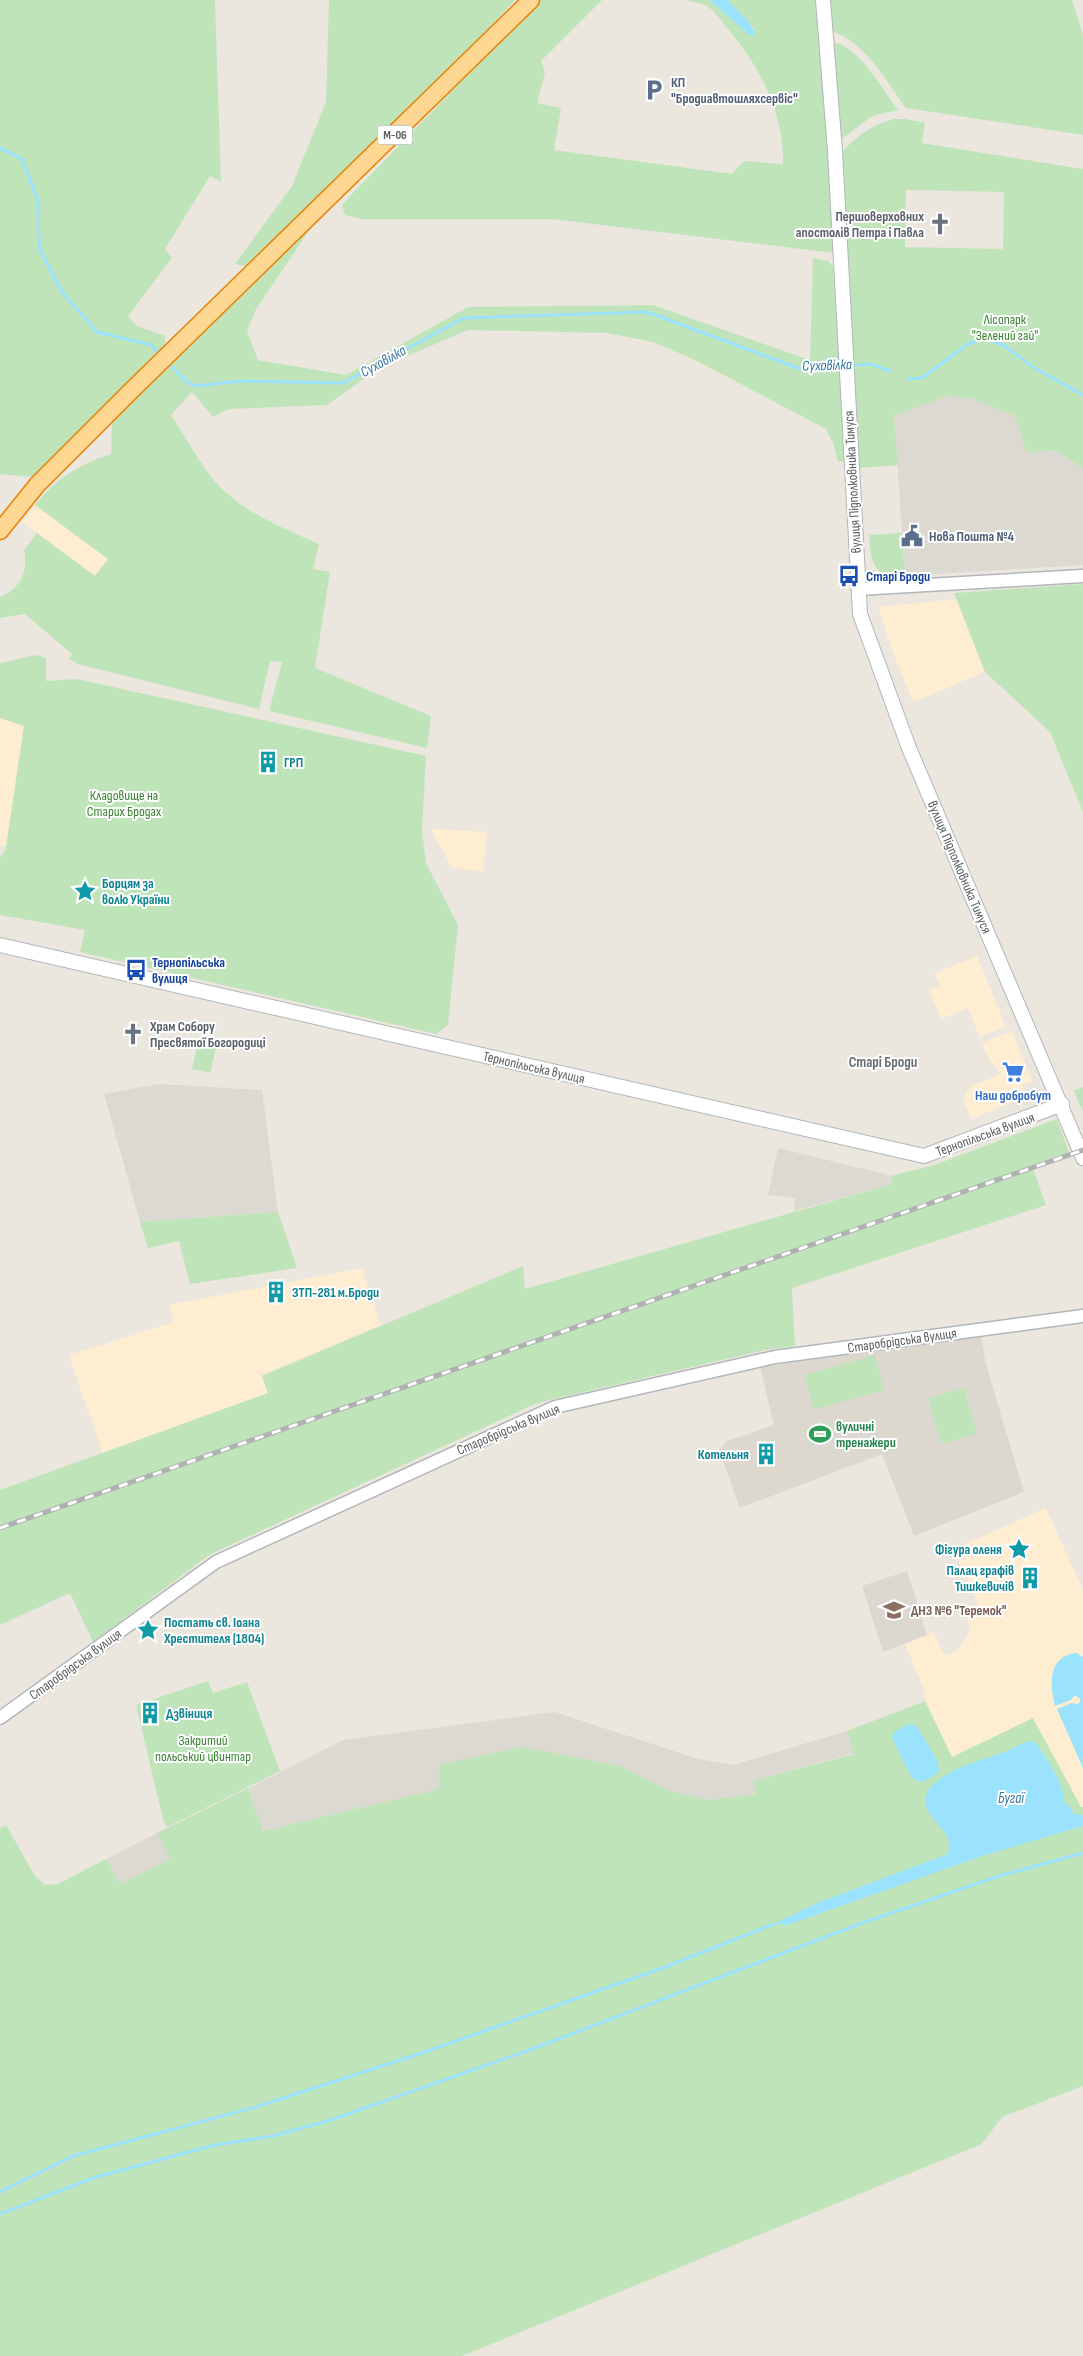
<svg xmlns="http://www.w3.org/2000/svg" width="1083" height="2356" font-family="'Sofia Sans Condensed',sans-serif">
<style>
.commercial{fill:#feedd1}
.industrial{fill:#dcd9d3}
.education{fill:#ddd8cf}
.green{fill:#c0e4ba;fill-rule:evenodd}
.water{fill:#9be2ff}
.lines{fill:none;stroke-linecap:round;stroke-linejoin:round}
.stream{stroke:#9be2ff;stroke-width:3}
.tertiary-casing{stroke:#b2b6ba;stroke-width:15}
.secondary-casing{stroke:#b1b6ba;stroke-width:16}
.trunk-casing{stroke:#ea7f00;stroke-width:19}
.tertiary{stroke:#fff;stroke-width:12}
.secondary{stroke:#fff;stroke-width:14}
.trunk{stroke:#fed892;stroke-width:16}
.rail-casing{stroke:#b0b1b1;stroke-width:5}
.rail{stroke:#fff;stroke-width:3;stroke-dasharray:9;stroke-linecap:butt}
.labels{text-anchor:middle;stroke-width:4;stroke-linejoin:round;paint-order:stroke}
.shield{fill:#fff;stroke:#8a8e90;stroke-width:1}
.shield-label{font-size:12px;font-weight:bold;fill:#585d60}
.service-label{font-size:14px;font-weight:bold;fill:#4e5e75;stroke:#fff;text-anchor:start}
.worship-label{font-size:14px;font-weight:bold;fill:#5b616d;stroke:#fff;text-anchor:end}
.park-label{font-size:14px;fill:#3b8433;stroke:#fff}
.street-label{font-size:14px;fill:#585d60;stroke:#fff}
.transit-label{font-size:14px;font-weight:bold;fill:#164399;stroke:#fff;text-anchor:start}
.culture-label{font-size:14px;font-weight:bold;fill:#0d838f;stroke:#fff;text-anchor:start}
.shop-label{font-size:14px;font-weight:bold;fill:#366cbe;stroke:#fff}
.leisure-label{font-size:14px;font-weight:bold;fill:#27864d;stroke:#fff;text-anchor:start}
.education-label{font-size:14px;font-weight:bold;fill:#785e54;stroke:#fff;text-anchor:start}
.water-label{font-size:15px;font-style:italic;fill:#35779f;stroke:#fff}
.neighbourhood-label{font-size:15px;font-weight:bold;fill:#696f72;stroke:#fff}
</style>
<rect width="100%" height="100%" fill="#ebe7de"/>
<g class="commercial">
<polygon points="35,505 108,559 95,576 22,522"/>
<polygon points="957,599 985,672 913,702 891,647 878,607"/>
<polygon points="0,718 24,726 6,848 0,845"/>
<polygon points="431,829 487,832 483,871 452,868"/>
<polygon points="977,956 1006,1027 980,1037 968,1008 941,1019 929,990 940,985 935,973"/>
<polygon points="1012,1031 1032,1081 1022,1085 1026,1097 971,1119 963,1099 971,1086 1001,1074 990,1061 982,1043"/>
<polygon points="362,1268 381,1325 261,1375 268,1393 103,1454 69,1355 174,1322 169,1305"/>
<polygon points="1046,1508 1083,1591 1083,1807 1081,1808 952,1757 923,1696 926,1694 905,1644 933,1632 945,1656 957,1651 971,1631 967,1619 982,1613 954,1549"/>
</g>
<g class="industrial">
<polygon points="947,396 973,399 1016,416 1028,453 1055,450 1083,468 1083,565 905,576 894,416"/>
<polygon points="159,1084 262,1090 278,1212 140,1222 104,1094"/>
<polygon points="778,1148 889,1175 892,1184 794,1211 795,1198 768,1195"/>
<polygon points="555,1712 698,1759 733,1765 847,1731 854,1753 753,1781 756,1794 707,1800 668,1790 621,1766 440,1789 262,1831 249,1788 343,1740"/>
<polygon points="157,1833 171,1859 120,1884 106,1859"/>
</g>
<g class="education">
<polygon points="981,1336 986,1364 1024,1492 914,1536 882,1454 740,1508 719,1450 727,1441 774,1425 760,1367"/>
<polygon points="907,1571 927,1635 883,1652 862,1586"/>
</g>
<g class="green">
<polygon points="0,0 215,0 221,182 210,176 165,249 172,258 128,316 137,326 165,336 165,346 33,477 0,474"/>
<polygon points="329,0 515,0 470,48 248,267 235,264 292,186 326,102"/>
<path d="M540 0H602L541 61 545 73 537 103 561 108 554 150 732 174 744 161 783 164C784 112 760 66 726 27 721 21 715 11 708 7 703 3 693 2 686 0H710L751 36 755 32 753 27 727 0H817L834 253 552 219H361L345 215 342 205 350 196Z"/>
<path d="M830 0H1072L1083 35V135L906 108C886 81 865 41 831 31Z"/>
<path d="M833 43C856 42 885 93 898 110L872 116 840 140Z"/>
<path d="M894 119H905L925 123 922 143 1083 169V468L1055 450 1027 453 1015 416 973 399 947 396 894 416 898 465 860 468 842 152C858 135 873 124 894 119ZM906 190 1004 192 1003 249 905 247Z"/>
<path d="M313 225 256 309 247 331 258 360 346 375 468 307 653 305 810 360 813 258 828 261 833 266 846 461 838 462 834 445 826 429 695 360 653 342 606 333 468 330 400 359 365 378 327 405 229 409 213 417 192 392 171 415C184 434 195 455 209 474 236 510 279 526 319 544L313 569 330 572 315 668 431 716 427 748 269 711 282 662 270 661 259 709 81 665 69 659 72 654 25 614 0 618V597C20 589 29 571 24 550L37 533 95 576 108 559 35 505C56 479 79 464 111 454L112 420 254 280Z"/>
<path d="M902 533 905 576C872 578 871 562 869 535Z"/>
<polygon points="1083,584 1083,812 1050,732 985,672 954,593"/>
<polygon points="36,655 46,658 46,681 77,679 426,756 422,830 426,863 458,925 448,1025 436,1034 80,952 85,930 0,915 0,858 6,848 0,844 6,847 24,726 0,718 0,663"/>
<polygon points="198,1043 216,1048 210,1073 192,1069"/>
<polygon points="1083,1087 1083,1110 1082,1110 1074,1091"/>
<polygon points="1057,1119 1070,1155 1033,1169 1046,1205 792,1288 795,1346 765,1350 537,1403 209,1555 93,1642 70,1593 0,1625 0,1490 268,1393 262,1376 523,1266 525,1289 892,1184 890,1176 934,1165"/>
<polygon points="278,1212 297,1268 190,1284 179,1241 148,1248 140,1222"/>
<polygon points="875,1355 884,1390 814,1410 804,1375"/>
<polygon points="964,1388 977,1434 941,1444 928,1398"/>
<polygon points="830,1422 834,1439 810,1446 805,1429"/>
<polygon points="208,1681 213,1693 247,1682 280,1771 167,1827 163,1819 136,1705"/>
<polygon points="925,1701 952,1757 1033,1718 1081,1807 1083,1807 1083,2086 1002,2117 982,2144 462,2356 0,2356 0,1828 6,1825 35,1876 45,1885 58,1884 106,1859 120,1884 170,1859 157,1833 248,1788 263,1831 439,1789 440,1764 523,1747 621,1766 668,1790 707,1800 756,1794 753,1781 854,1754 847,1731"/>
</g>
<g class="water">
<polygon points="710,0 727,0 748,21 755,32 754,35 751,36 747,33"/>
<path d="M1077 1653 1083 1657V1768L1057 1709 1072 1703 1078 1704 1081 1700 1075 1695 1071 1700 1055 1706C1050 1684 1047 1656 1077 1653Z"/>
<polygon points="909,1724 916,1725 937,1760 939,1770 934,1776 921,1782 912,1778 892,1738 894,1732"/>
<path d="M1032 1741 1037 1744C1047 1761 1064 1782 1064 1802L1071 1808 1074 1814 1083 1815V1826L982 1856 787 1925 774 1924 815 1904 948 1854C955 1831 931 1825 926 1805 919 1774 988 1759 1007 1751 1016 1747 1023 1742 1032 1741Z"/>
</g>
<g class="lines">
<g class="stream">
<polyline points="0,148 22,159 38,201 39,248 62,292 97,332 151,345 161,356"/>
<polyline points="167,362 187,382 194,386 242,381 343,383 464,318 647,312 798,368 844,367"/>
<polyline points="850,366 870,364 890,371"/>
<polyline points="908,379 922,378 968,344 984,338 1003,345 1036,369 1083,395"/>
<polyline points="0,2192 73,2156 256,2107 422,2053 668,1966 774,1924"/>
<polyline points="0,2214 96,2177 215,2145 273,2136 331,2120 532,2049 862,1923 999,1876 1083,1853"/>
</g>
<g class="tertiary-casing">
<g id="tertiary">
<polyline points="858,589 1083,576"/>
<polyline points="0,1718 216,1562 555,1407 775,1357 1083,1316"/>
</g>
</g>
<g class="secondary-casing">
<g id="secondary">
<polyline points="823,0 835,151 860,614 909,748 1083,1158"/>
<polyline points="0,945 924,1156 1062,1104"/>
</g>
</g>
<g class="trunk-casing">
<polyline id="trunk" points="0,531 37,485 135,387 531,0"/>
</g>
<use href="#tertiary" class="tertiary"/>
<use href="#secondary" class="secondary"/>
<use href="#trunk" class="trunk"/>
<g class="rail-casing">
<polyline id="rail" points="0,1528 1083,1150"/>
</g>
<use href="#rail" class="rail"/>
</g>
<defs>
<g id="parking-bare" transform="scale(1.725)"><path d="M-3.5-5.5H1a3.5 3.5 0 0 1 0 7H-1V5.5H-3.5ZM-1-3.4V-.6H.8a1.4 1.4 0 0 0 0-2.8Z" fill="#5c6f8a" stroke="#fff" stroke-width="2.5" paint-order="stroke"/></g>
<g id="church-bare" transform="scale(1.725)"><path d="M-1.2-6h2.4v3.5h3.3v2.4h-3.3V6h-2.4V-.1h-3.3v-2.4h3.3Z" fill="#6b7280" stroke="#fff" stroke-width="2.5" paint-order="stroke"/></g>
<g id="civic-bare" transform="scale(1.725)"><path d="M-.6-6.5H3V-4.5H.6V-3L4-1V1h2V6H-6V1h2V-1L-.6-3ZM-1.2 2.5V6h2.4V2.5Z" fill="#5c6f8a" stroke="#fff" stroke-width="2.5" paint-order="stroke"/></g>
<g id="bus-bare" transform="scale(1.725)"><path d="M-5-6H5V4H4V6H2V4H-2V6H-4V4H-5ZM-3.5-4V0h7V-4ZM-3.5 1.2v1.5H-2V1.2ZM2 1.2v1.5H3.5V1.2Z" fill="#1a4fb4" stroke="#fff" stroke-width="2.5" paint-order="stroke"/></g>
<g id="building-bare" transform="scale(1.725)"><path d="M-4-6H4V6H1V3H-1V6H-4ZM-2.5-4.3h1.7v1.8h-1.7ZM.8-4.3h1.7v1.8H.8ZM-2.5-1h1.7V.8h-1.7ZM.8-1h1.7V.8H.8Z" fill="#0f9aa8" stroke="#fff" stroke-width="2.5" paint-order="stroke"/></g>
<g id="sight-bare" transform="scale(1.725)"><path d="M0-6L1.8-2.2L6-1.7L2.9 1.2L3.7 5.4L0 3.3L-3.7 5.4L-2.9 1.2L-6-1.7L-1.8-2.2Z" fill="#0f9aa8" stroke="#fff" stroke-width="2.5" paint-order="stroke"/></g>
<g id="supermarket-bare" transform="scale(1.725)"><path d="M-6-5.5h2.5l.6 2H6L4.5 2H-2.5L-4.4-4H-6ZM-1.5 3.2a1.3 1.3 0 1 0 .1 0ZM3 3.2a1.3 1.3 0 1 0 .1 0Z" fill="#3f7fe0" stroke="#fff" stroke-width="2.5" paint-order="stroke"/></g>
<g id="stadium-bare" transform="scale(1.725)"><path d="M0-5a6.5 5 0 1 0 0 10a6.5 5 0 1 0 0-10ZM-3.5-1.8h7v3.6h-7Z" fill="#2e9e5b" stroke="#fff" stroke-width="2.5" paint-order="stroke"/></g>
<g id="school-bare" transform="scale(1.725)"><path d="M0-5L7-2L0 1L-7-2ZM-4 1L0 2.5L4 1V4Q0 6-4 4Z" fill="#8d6e63" stroke="#fff" stroke-width="2.5" paint-order="stroke"/></g>
</defs>
<g fill-rule="evenodd">
<use href="#parking-bare" x="654" y="90"/>
<use href="#church-bare" x="940" y="224"/>
<use href="#civic-bare" x="912" y="536"/>
<use href="#bus-bare" x="849" y="576"/>
<use href="#building-bare" x="268" y="762"/>
<use href="#sight-bare" x="85" y="891"/>
<use href="#bus-bare" x="136" y="970"/>
<use href="#church-bare" x="133" y="1034"/>
<use href="#supermarket-bare" x="1013" y="1072"/>
<use href="#building-bare" x="276" y="1292"/>
<use href="#stadium-bare" x="820" y="1434"/>
<use href="#building-bare" x="766" y="1454"/>
<use href="#sight-bare" x="1019" y="1549"/>
<use href="#building-bare" x="1030" y="1578"/>
<use href="#school-bare" x="894" y="1610"/>
<use href="#sight-bare" x="148" y="1630"/>
<use href="#building-bare" x="150" y="1713"/>
</g>
<g class="labels">
<rect class="shield" x="377.5" y="125.5" width="35" height="19" rx="4"/>
<g class="shield-label">
<text x="395" y="139">М-06</text>
</g>
<g class="service-label">
<text x="671" y="87">КП<tspan x="671" dy="16">"Бродиавтошляхсервіс"</tspan></text>
<text x="929" y="541">Нова Пошта №4</text>
</g>
<g class="worship-label">
<text x="924" y="221">Першоверховних<tspan x="924" dy="16">апостолів Петра і Павла</tspan></text>
<text x="150" y="1031" text-anchor="start">Храм Собору<tspan x="150" dy="16">Пресвятої Богородиці</tspan></text>
</g>
<g class="park-label">
<text x="1005" y="324">Лісопарк<tspan x="1005" dy="16">"Зелений гай"</tspan></text>
<text x="124" y="800">Кладовище на<tspan x="124" dy="16">Старих Бродах</tspan></text>
<text x="203" y="1745">Закритий<tspan x="203" dy="16">польський цвинтар</tspan></text>
</g>
<g class="street-label">
<text transform="translate(852 482) rotate(-93)" y="5">вулиця Підполковника Тимуся</text>
<text transform="translate(960 867) rotate(67)" y="5">вулиця Підполковника Тимуся</text>
<text transform="translate(534 1067) rotate(13)" y="5">Тернопільська вулиця</text>
<text transform="translate(985 1134) rotate(-20)" y="5">Тернопільська вулиця</text>
<text transform="translate(902 1340) rotate(-8)" y="5">Старобрідська вулиця</text>
<text transform="translate(508 1429) rotate(-23)" y="5">Старобрідська вулиця</text>
<text transform="translate(75 1664) rotate(-36)" y="5">Старобрідська вулиця</text>
</g>
<g class="transit-label">
<text x="866" y="581">Старі Броди</text>
<text x="152" y="967">Тернопільська<tspan x="152" dy="16">вулиця</tspan></text>
</g>
<g class="culture-label">
<text x="284" y="767">ГРП</text>
<text x="102" y="888">Борцям за<tspan x="102" dy="16">волю України</tspan></text>
<text x="292" y="1297">ЗТП-281 м.Броди</text>
<text x="749" y="1459" text-anchor="end">Котельня</text>
<text x="1002" y="1554" text-anchor="end">Фігура оленя</text>
<text x="1014" y="1575" text-anchor="end">Палац графів<tspan x="1014" dy="16">Тишкевичів</tspan></text>
<text x="164" y="1627">Постать св. Іоана<tspan x="164" dy="16">Хрестителя (1804)</tspan></text>
<text x="166" y="1718">Дзвіниця</text>
</g>
<g class="shop-label">
<text x="1013" y="1100">Наш добробут</text>
</g>
<g class="leisure-label">
<text x="836" y="1431">вуличні<tspan x="836" dy="16">тренажери</tspan></text>
</g>
<g class="education-label">
<text x="911" y="1615">ДНЗ №6 "Теремок"</text>
</g>
<g class="water-label">
<text transform="translate(383 361) rotate(-29)" y="5">Суховілка</text>
<text transform="translate(827 365) rotate(-2)" y="5">Суховілка</text>
<text x="1011" y="1803">Бугаї</text>
</g>
<g class="neighbourhood-label">
<text x="883" y="1067">Старі Броди</text>
</g>
</g>
</svg>
